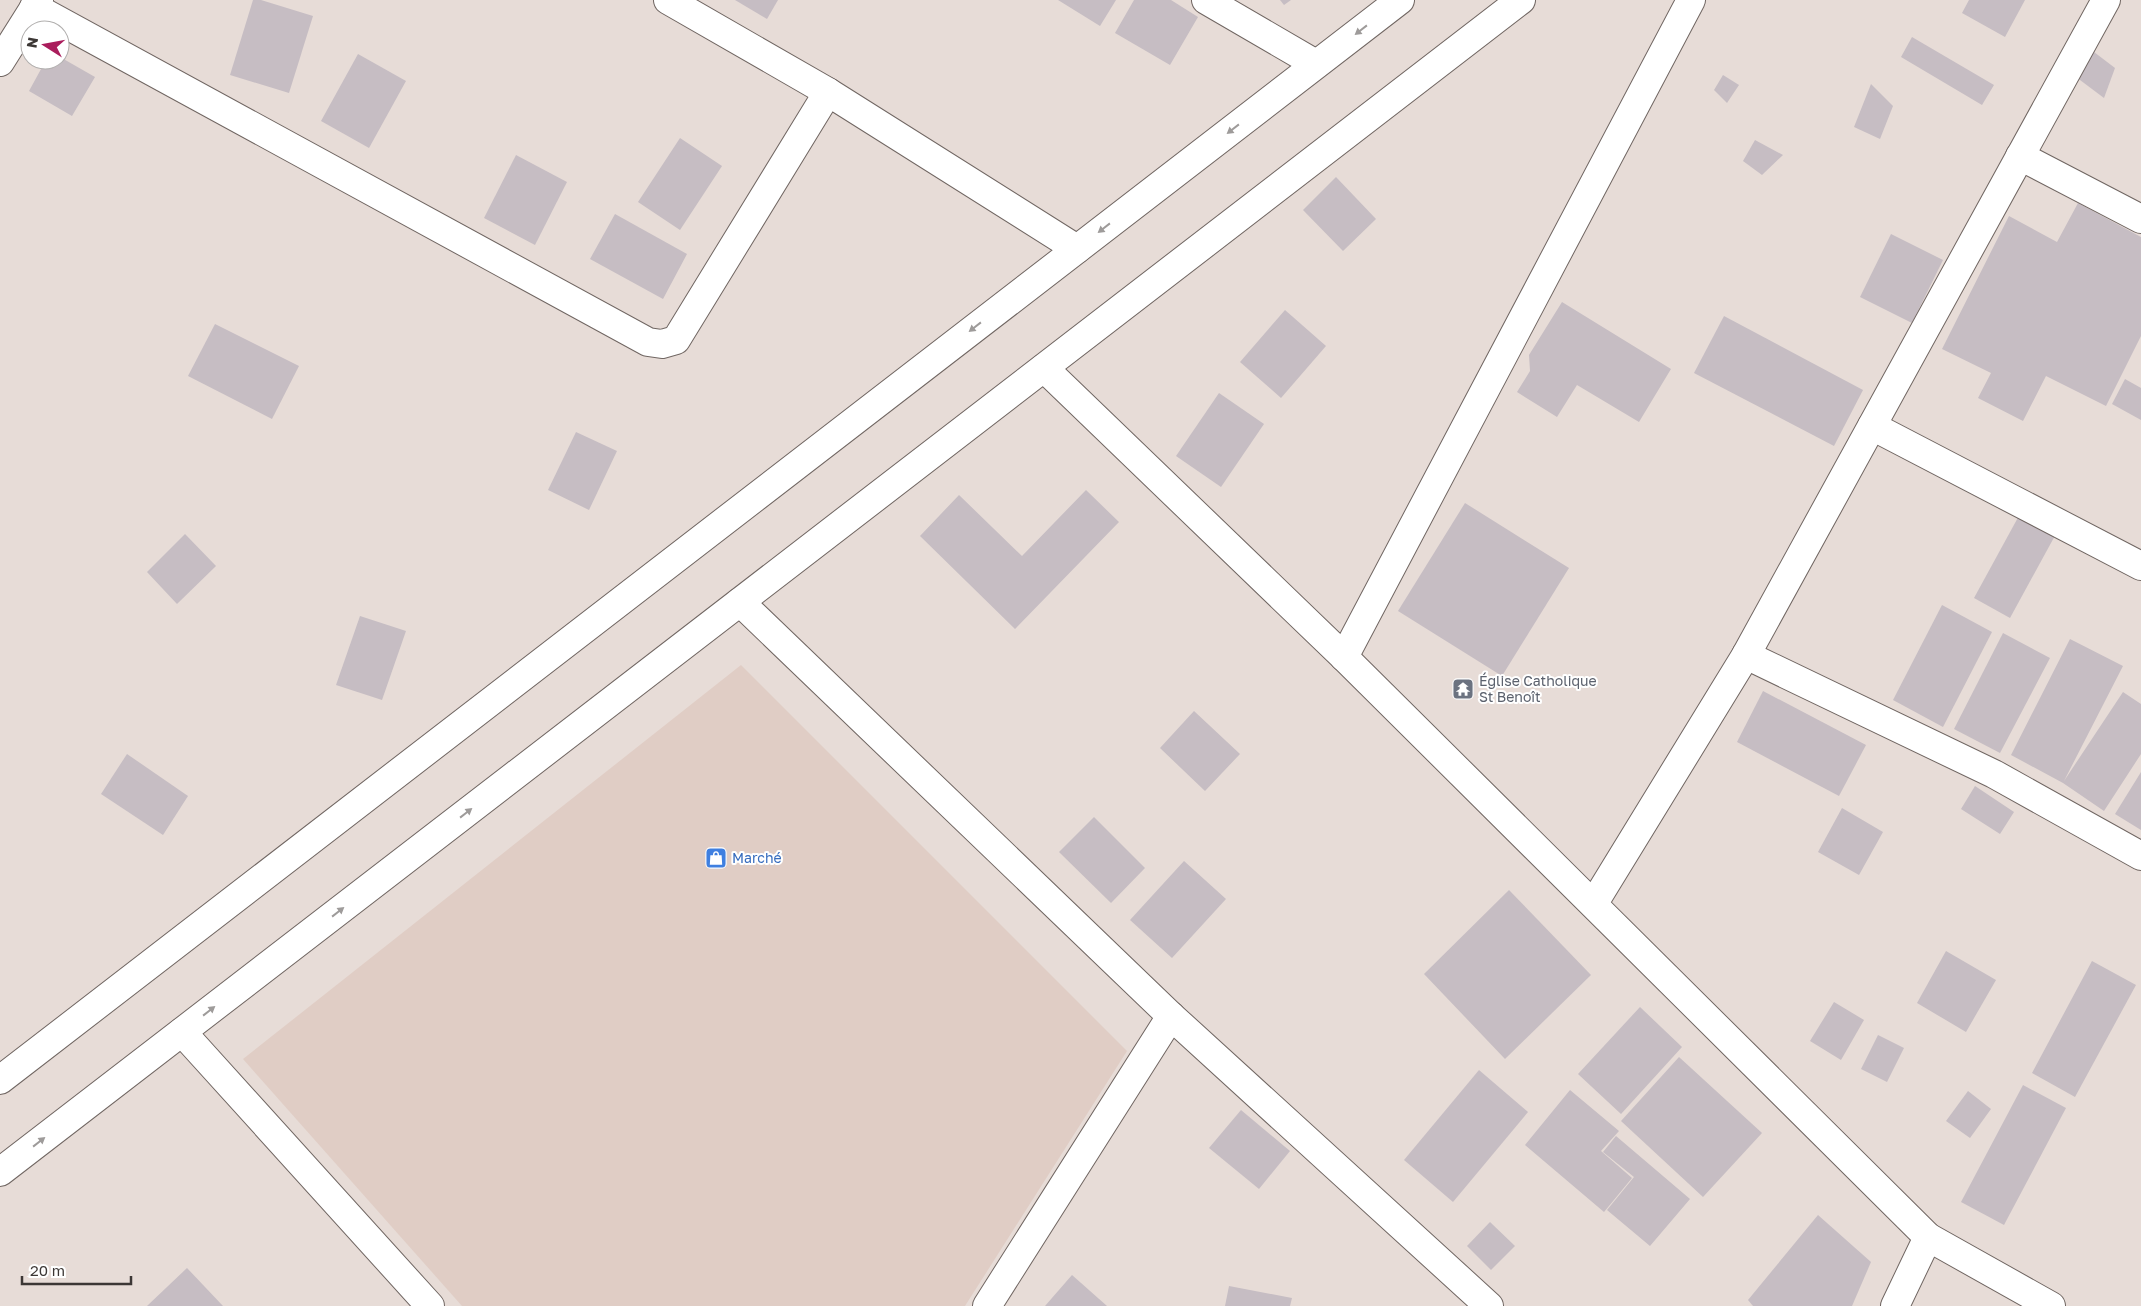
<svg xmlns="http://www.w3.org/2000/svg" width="2141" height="1306" font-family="'Golos Text',sans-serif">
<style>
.built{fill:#e0cdc5}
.building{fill:#c6bdc3}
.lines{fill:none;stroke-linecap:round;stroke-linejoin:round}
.minor-casing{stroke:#706662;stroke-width:30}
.secondary-casing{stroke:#706662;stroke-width:30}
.minor{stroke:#fff;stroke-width:28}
.secondary{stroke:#fff;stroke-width:28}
.oneway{fill:#9e9b9a}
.labels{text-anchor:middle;stroke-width:4;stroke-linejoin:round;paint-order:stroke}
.worship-label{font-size:14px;fill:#5b616d;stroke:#fff;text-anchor:start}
.shop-label{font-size:14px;fill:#366cbe;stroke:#fff;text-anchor:start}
</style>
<rect width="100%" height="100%" fill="#e7dcd7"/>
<polygon class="built" points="741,665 1127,1051 965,1306 462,1306 243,1059"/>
<g class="building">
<polygon points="253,0 261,0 313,16 289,93 230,75"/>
<polygon points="735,0 778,0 767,19"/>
<polygon points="1058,0 1116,0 1100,26"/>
<polygon points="1134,0 1171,0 1198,17 1170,65 1115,33"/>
<polygon points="1280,0 1291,0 1284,5"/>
<polygon points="1969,0 2025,0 2005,37 1962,13"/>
<polygon points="1912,37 1994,85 1982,105 1901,57"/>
<polygon points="2094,52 2115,68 2104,98 2076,77"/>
<polygon points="358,54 406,81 369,148 321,121"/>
<polygon points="60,57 95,77 72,116 29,91 46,60 60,60"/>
<polygon points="1723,75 1739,85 1727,103 1714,90"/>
<polygon points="1871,84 1893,106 1880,139 1854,127"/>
<polygon points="680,138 722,166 680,230 638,202"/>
<polygon points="1755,140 1783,155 1762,175 1743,161"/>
<polygon points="516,155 567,182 535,245 484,218"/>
<polygon points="1336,177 1376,219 1343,251 1303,210"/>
<polygon points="2078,203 2141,237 2141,336 2106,406 2046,376 2023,421 1978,398 1991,373 1942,349 2009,216 2057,242"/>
<polygon points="615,214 687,254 663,299 590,259"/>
<polygon points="1891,234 1943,260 1912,323 1860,297"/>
<polygon points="1562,302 1671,369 1639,422 1577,385 1557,417 1517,392 1530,371 1529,355"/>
<polygon points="1285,310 1326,346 1281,398 1240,362"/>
<polygon points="1724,316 1863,390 1834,446 1694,373"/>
<polygon points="215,324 299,366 272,419 188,376"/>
<polygon points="2125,379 2141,388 2141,420 2112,404"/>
<polygon points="1219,393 1264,424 1221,487 1176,456"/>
<polygon points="576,432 617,451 589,510 548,490"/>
<polygon points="1086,490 1119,522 1015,629 920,536 959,495 1022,556"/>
<polygon points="1465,503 1569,568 1502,676 1398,611"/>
<polygon points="2021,512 2057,532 2010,618 1974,598"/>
<polygon points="185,534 216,566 177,604 147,572"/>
<polygon points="1942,605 1992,632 1943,727 1893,700"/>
<polygon points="360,616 406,631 382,700 336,685"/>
<polygon points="2003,633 2050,658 2000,753 1954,729"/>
<polygon points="2070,639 2123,666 2064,781 2123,692 2141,704 2141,754 2104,811 2063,783 2011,755"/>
<polygon points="1763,691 1866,745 1839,796 1737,742"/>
<polygon points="1194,711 1240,754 1205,791 1160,748"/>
<polygon points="127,754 188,796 163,835 101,794"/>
<polygon points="2141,772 2141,830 2115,814"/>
<polygon points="1975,786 2014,812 2000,834 1961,809"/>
<polygon points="1842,808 1883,832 1859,875 1818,852"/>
<polygon points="1094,817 1145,868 1111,903 1059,852"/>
<polygon points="1184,861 1226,899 1172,958 1130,920"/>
<polygon points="1509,890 1591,975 1505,1059 1424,974"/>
<polygon points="1946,951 1996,980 1966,1032 1917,1003"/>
<polygon points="2092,961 2136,985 2075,1097 2032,1073"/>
<polygon points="1834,1002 1864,1020 1841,1060 1810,1041"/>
<polygon points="1640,1007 1682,1047 1621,1114 1578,1074"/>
<polygon points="1878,1035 1904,1048 1887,1082 1861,1069"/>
<polygon points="1679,1057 1762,1133 1703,1197 1621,1121"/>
<polygon points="1479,1070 1528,1112 1453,1202 1404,1160"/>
<polygon points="2023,1085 2066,1108 2004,1225 1961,1202"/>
<polygon points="1570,1090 1619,1131 1601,1151 1632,1178 1604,1212 1525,1145"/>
<polygon points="1968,1091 1991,1109 1970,1138 1946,1121"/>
<polygon points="1241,1110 1290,1151 1259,1189 1209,1148"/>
<polygon points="1616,1136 1690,1199 1650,1246 1607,1210 1634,1177 1603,1152"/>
<polygon points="1818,1215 1871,1262 1852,1306 1753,1306 1748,1300"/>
<polygon points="1490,1222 1515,1246 1491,1270 1467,1246"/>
<polygon points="187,1268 223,1306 147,1306"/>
<polygon points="1072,1275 1107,1306 1045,1306"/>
<polygon points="1229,1286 1292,1298 1290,1306 1225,1306"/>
</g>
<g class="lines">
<g class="minor-casing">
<g id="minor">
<polyline points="668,0 828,92 1077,249"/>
<polyline points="1206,0 1316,64"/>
<polyline points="34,7 648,342 662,344 676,340 828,92"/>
<polyline points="0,62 39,0"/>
<polyline points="2020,156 2141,219"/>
<polyline points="1044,368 1344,657 1928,1237 2051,1306"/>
<polyline points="1872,426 2141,566"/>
<polyline points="740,602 1171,1016 1489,1306"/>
<polyline points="1746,655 1994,774 2141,856"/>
<polyline points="1344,657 1691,0"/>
<polyline points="1594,903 1746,655 2106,0"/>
<polyline points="182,1032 430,1306"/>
<polyline points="987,1306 1171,1016"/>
<polyline points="1895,1306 1928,1237"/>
</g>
</g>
<g class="secondary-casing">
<g id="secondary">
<polyline points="0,1080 1400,0"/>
<polyline points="0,1172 1521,0"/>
</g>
</g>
<use href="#minor" class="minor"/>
<use href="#secondary" class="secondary"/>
</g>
<defs><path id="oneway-solid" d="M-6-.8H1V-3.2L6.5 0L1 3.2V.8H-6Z" transform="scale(1.25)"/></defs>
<g class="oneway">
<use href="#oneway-solid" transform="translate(1361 30) rotate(142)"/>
<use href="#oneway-solid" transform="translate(1233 129) rotate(142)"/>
<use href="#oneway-solid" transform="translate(1104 228) rotate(142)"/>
<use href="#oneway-solid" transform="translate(975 327) rotate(142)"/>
<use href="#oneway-solid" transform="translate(466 813) rotate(-38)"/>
<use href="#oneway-solid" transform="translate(338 912) rotate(-38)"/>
<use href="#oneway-solid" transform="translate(209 1011) rotate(-38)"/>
<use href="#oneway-solid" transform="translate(39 1142) rotate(-38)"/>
</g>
<defs>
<g id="temple-square" transform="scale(1.125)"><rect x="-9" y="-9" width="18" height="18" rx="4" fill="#6b7280" stroke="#fff"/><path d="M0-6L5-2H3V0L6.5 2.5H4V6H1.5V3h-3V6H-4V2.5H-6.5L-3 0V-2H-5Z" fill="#fff"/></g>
<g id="shop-square" transform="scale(1.125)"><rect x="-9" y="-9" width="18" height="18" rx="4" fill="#3f7fe0" stroke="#fff"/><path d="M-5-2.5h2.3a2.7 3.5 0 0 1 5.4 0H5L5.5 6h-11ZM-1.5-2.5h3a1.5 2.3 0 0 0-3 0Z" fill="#fff"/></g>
</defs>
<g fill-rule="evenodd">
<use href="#temple-square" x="1463" y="689"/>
<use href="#shop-square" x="716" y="858"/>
</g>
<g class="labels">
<g class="worship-label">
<text x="1479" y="686">Église Catholique<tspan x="1479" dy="16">St Benoît</tspan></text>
</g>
<g class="shop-label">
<text x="732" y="863">Marché</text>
</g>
</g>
<g transform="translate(45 45) rotate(281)"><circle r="24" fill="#ffffff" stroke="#b1afae"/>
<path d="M0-4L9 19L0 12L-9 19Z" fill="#aa1d5c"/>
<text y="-8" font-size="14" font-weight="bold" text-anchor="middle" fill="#3c3735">N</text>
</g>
<path d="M22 1276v8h109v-8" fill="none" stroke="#3c3735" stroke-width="2.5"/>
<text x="30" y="1276" font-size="15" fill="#3c3735" stroke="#ffffff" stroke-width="4" paint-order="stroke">20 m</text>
</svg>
